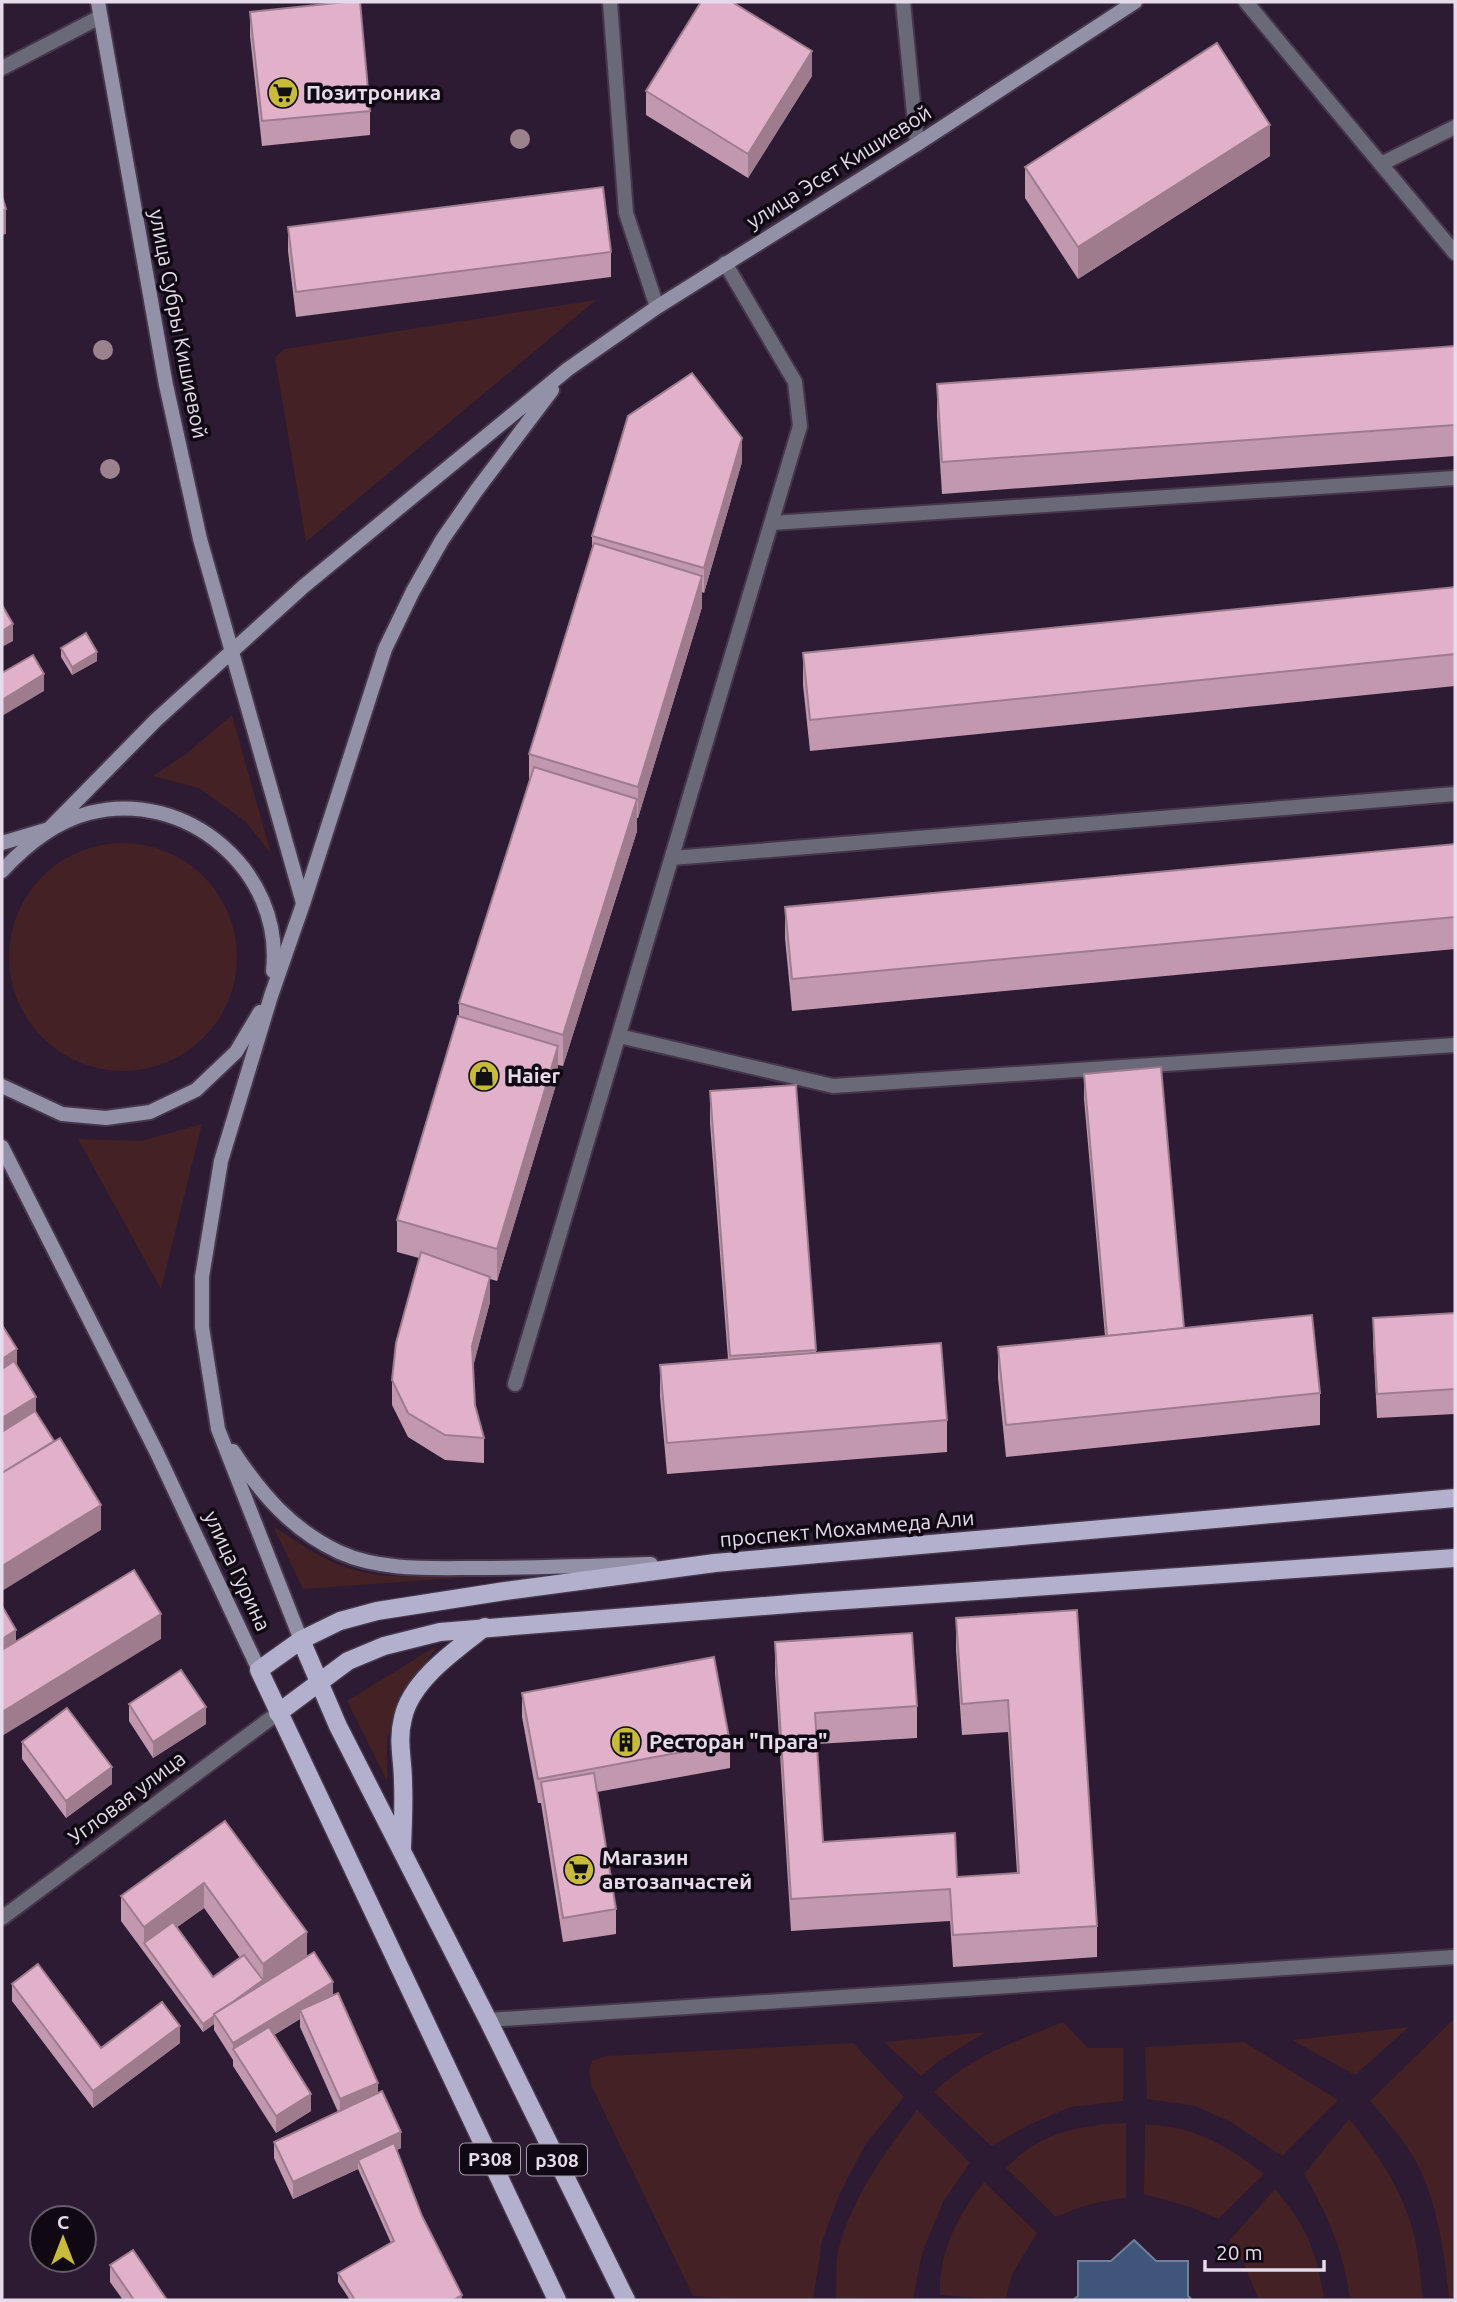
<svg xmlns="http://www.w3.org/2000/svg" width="1457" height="2302" font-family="Ubuntu,sans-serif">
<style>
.green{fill:#442124}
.water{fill:#3f567a;stroke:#717e9c;stroke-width:2}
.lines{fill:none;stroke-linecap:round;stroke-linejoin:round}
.lane-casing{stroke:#46364c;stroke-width:18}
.street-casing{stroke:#46364c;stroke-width:18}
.secondary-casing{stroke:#46364c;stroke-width:18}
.primary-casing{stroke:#46364c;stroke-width:21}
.lane{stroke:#6a6977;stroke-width:14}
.street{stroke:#6a6977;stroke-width:14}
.secondary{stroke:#9291a8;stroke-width:14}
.primary{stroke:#b2b0cd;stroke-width:18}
.tree{fill:#9c828d}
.wall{fill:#c298ae;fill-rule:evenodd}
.shaded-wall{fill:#9e7c8d}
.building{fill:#e1b1ca;stroke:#9e7c8d;stroke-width:2}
.labels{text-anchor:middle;stroke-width:7;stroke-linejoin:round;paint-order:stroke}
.shield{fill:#100913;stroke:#a69caa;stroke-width:2}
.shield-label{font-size:19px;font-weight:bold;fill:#e6dbea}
.poi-label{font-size:21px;font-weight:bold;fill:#e6dbea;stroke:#100913;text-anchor:start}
.street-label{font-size:21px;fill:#e6dbea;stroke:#100913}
</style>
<rect width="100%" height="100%" fill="#2c1b32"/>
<g class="green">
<polygon points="596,300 306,542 275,358 284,349"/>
<polygon points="232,715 271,854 246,822 199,788 153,776 186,754"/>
<circle cx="123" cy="957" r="114"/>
<polygon points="202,1124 161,1289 78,1139 141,1141"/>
<path d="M273 1526C299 1543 325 1562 355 1570 389 1580 434 1576 470 1577L303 1589Z"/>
<polygon points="438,1645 410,1685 387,1738 387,1781 347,1701"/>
<path d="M1453 2020H1455V2300H1449C1446 2260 1437 2204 1419 2167 1406 2142 1388 2122 1370 2101Z"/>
<path d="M1063 2022 1088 2048H1123V2101L1070 2107 1027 2126 991 2146 934 2092C971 2056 1017 2041 1063 2022Z"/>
<polygon points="1409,2027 1355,2075 1292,2040"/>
<polygon points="986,2032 940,2060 921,2076 884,2042"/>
<polygon points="1244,2042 1338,2100 1282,2156 1231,2122 1195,2106 1147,2099 1145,2047"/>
<polygon points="853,2043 904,2097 865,2145 840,2193 822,2241 813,2300 751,2300 693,2296 591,2085 589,2072 592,2061 606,2056"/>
<path d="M917 2110 970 2163 943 2202 922 2253 913 2300 836 2298C837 2282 835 2263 839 2248 853 2196 885 2152 917 2110Z"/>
<path d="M1349 2119C1373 2147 1396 2181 1408 2215 1418 2241 1420 2273 1423 2300H1350C1345 2254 1327 2213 1304 2174Z"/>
<path d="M1126 2123V2198C1100 2200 1079 2207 1056 2217L1006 2168C1040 2132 1079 2125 1126 2123Z"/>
<path d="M1145 2125C1191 2124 1228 2146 1264 2174L1218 2219 1193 2208 1144 2194Z"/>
<path d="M984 2182 1037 2233 1013 2272 1005 2300 940 2295C938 2253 958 2215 984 2182Z"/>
<path d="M1275 2189C1307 2227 1317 2251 1324 2300H1259L1243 2262 1229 2241Z"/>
</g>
<polygon class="water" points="1134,2240 1156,2261 1188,2261 1188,2296 1192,2300 1073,2300 1078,2296 1078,2261 1111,2261"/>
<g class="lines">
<g class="lane-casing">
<g id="lane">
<polyline points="903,2 917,144"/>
<polyline points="1246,2 1455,253"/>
<polyline points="1381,164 1455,127"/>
<polyline points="772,523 1455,478"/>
<polyline points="672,858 1455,794"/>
<polyline points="619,1036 833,1086 1455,1045"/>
<polyline points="515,1384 800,426 795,382 725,263"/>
<polyline points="488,2020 1455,1957"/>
</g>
</g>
<g class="street-casing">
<g id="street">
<polyline points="610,2 626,213 657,307"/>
<polyline points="2,68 100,17"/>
<polyline points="2,1918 278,1713"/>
</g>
</g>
<g class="secondary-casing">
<g id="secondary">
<polyline points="98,2 166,385 200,539 303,903"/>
<polyline points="2,843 49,829 156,720 304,586 568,369 657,307 917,144 1135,2"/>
<path d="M2 871C26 845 54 822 89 813 186 788 284 871 273 971"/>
<polyline points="2,1086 62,1114 106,1118 150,1112 196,1090 236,1052 260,1012"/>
<polyline points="2,1147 157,1453 259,1670"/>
<path d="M233 1451C261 1494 292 1530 339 1552 380 1571 432 1568 475 1568 534 1568 592 1566 651 1564"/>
<polyline points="301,1640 218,1429 202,1327 202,1277 221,1161 271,996 303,904 385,649 413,591 442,540 476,491 552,390"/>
</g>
</g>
<g class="primary-casing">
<g id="primary">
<polyline points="301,1640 338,1726 488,2020 626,2300"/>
<polyline points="278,1713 348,1661 384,1646 440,1632 802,1603 1455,1558"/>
<path d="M402 1847C403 1825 404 1804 403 1782 403 1759 397 1741 403 1718 411 1680 457 1649 485 1627"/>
<polyline points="557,2300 259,1670 301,1640 340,1621 377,1611 505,1591 715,1563 1455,1498"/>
</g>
</g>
<use href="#lane" class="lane"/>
<use href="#street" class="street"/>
<use href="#secondary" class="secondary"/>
<use href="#primary" class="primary"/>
</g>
<g class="tree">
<circle cx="520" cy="139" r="10"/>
<circle cx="103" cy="350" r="10"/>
<circle cx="110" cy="469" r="10"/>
</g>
<g class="wall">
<polygon points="250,12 370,111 370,135 262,146 250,36"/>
<polygon points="812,76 748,178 646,115 646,91"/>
<polygon points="1270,156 1078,279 1025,198 1025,167"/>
<polygon points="288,227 611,252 611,277 296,317 288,251"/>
<polygon points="1455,346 1455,456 942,494 937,416 937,384"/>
<polygon points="742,462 704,593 702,592 702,607 638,818 637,818 637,831 563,1066 558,1065 558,1078 497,1281 490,1279 490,1302 473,1366 475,1405 484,1438 484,1463 445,1460 408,1437 392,1405 392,1380 419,1258 397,1252 397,1220 459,1017 459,1003 529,781 529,754 592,550 592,536"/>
<polygon points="1455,587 1455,686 810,751 803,685 803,653"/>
<polygon points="61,648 97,661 72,675 61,657"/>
<polygon points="1455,844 1455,949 792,1011 785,938 785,907"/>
<polygon points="1084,1074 1184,1328 1320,1393 1320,1425 1006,1457 998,1378 998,1347 1105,1336 1084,1099"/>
<polygon points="796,1085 816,1352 947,1420 947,1452 667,1474 660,1396 660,1365 728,1359 710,1123 710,1091"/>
<polygon points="1455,1313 1455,1414 1377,1418 1373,1342 1373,1318"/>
<polygon points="1077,1610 1097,1926 1097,1957 953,1967 950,1921 791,1931 775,1673 775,1642 917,1706 917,1738 817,1744 823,1842 957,1877 1017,1873 1008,1732 962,1735 956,1650 956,1618"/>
<polygon points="522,1693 730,1743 730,1768 597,1792 616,1909 616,1934 563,1942 541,1803 538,1803 522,1717"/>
<polygon points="129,1704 206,1724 153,1758 129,1721"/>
<polygon points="22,1742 112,1784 66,1818 22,1759"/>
<path d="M225 1821 307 1956 333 1995 378 2093 401 2148 397 2150 422 2216 462 2300H350L338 2282V2273L391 2243 358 2169 293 2199 274 2158V2142L338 2112 300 2027V2019L274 2035 311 2111 276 2133 233 2066V2060L214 2030V2024L203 2032 121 1921V1896ZM204 1908 240 1958 213 1977 177 1927Z"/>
<polygon points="12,1984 101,2048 180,2043 93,2108 12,2001"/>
<polygon points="110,2265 167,2300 123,2300 110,2282"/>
</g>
<g class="shaded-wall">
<polygon points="812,51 812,76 748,178 748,154"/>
<polygon points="1270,125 1270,156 1078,279 1078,247"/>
<polygon points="6,209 6,234 2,235 2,211"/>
<polygon points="742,438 742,462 704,593 704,568"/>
<polygon points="702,576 702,607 638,818 638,787"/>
<polygon points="13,624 13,641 2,647 2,631"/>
<polygon points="97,652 97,661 72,675 72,667"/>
<polygon points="44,674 44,691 2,716 2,700"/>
<polygon points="637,799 637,831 563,1066 563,1035"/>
<polygon points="558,1046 558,1078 497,1281 497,1249"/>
<polygon points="490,1277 490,1302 472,1371 472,1346"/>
<polygon points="17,1349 17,1366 2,1376 2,1359"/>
<polygon points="36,1397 36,1413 2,1434 2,1418"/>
<polygon points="101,1505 101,1530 2,1591 2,1566"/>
<polygon points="161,1614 161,1639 2,1736 2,1712"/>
<polygon points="16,1630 16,1647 2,1656 2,1639"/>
<polygon points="206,1707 206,1724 153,1758 153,1742"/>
<polygon points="112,1767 112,1784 66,1818 66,1801"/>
<polygon points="204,1883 204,1908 148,1948 144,1943 144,1927"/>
<polygon points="307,1932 307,1957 215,2015 263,1980 263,1964"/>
<polygon points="333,1982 333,1999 300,2010 300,2019 238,2057 233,2049 233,2043"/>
<polygon points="214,2016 214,2024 203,2032 203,2024"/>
<polygon points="180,2026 180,2043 93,2108 93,2091"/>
<polygon points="378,2083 378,2099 340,2116 340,2099"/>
<polygon points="311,2094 311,2111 276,2133 276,2116"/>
<polygon points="401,2132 401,2148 361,2167 358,2160 358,2169 293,2199 293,2182"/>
<polygon points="462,2295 462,2300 453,2300"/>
</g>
<g class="building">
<polygon points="346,2 360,2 370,111 262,121 250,12"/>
<polygon points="701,2 732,2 812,51 748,154 646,91"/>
<polygon points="1217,43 1270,125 1078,247 1025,167"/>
<polygon points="603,187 611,252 296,292 288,227"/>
<polygon points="2,196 6,209 2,211"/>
<polygon points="1455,346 1455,425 942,462 937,384"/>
<polygon points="692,373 742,438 704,568 592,536 628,416"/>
<polygon points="594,543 702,576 638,787 529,754"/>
<polygon points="1455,587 1455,654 810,720 803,653"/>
<polygon points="2,605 13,624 2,631"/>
<polygon points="86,633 97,652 72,667 61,648"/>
<polygon points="33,655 44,674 2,700 2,673"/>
<polygon points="534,767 637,799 563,1035 459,1003"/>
<polygon points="1455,844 1455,917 792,979 785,907"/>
<polygon points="458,1016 558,1046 497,1249 397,1220"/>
<polygon points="1161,1067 1184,1328 1107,1336 1084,1074"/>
<polygon points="796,1085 816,1350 730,1356 710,1091"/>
<polygon points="421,1252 490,1277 472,1346 475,1405 484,1438 445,1435 408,1413 392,1380 396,1343"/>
<polygon points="1455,1313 1455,1389 1377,1394 1373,1318"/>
<polygon points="1312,1315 1320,1393 1006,1425 998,1347"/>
<polygon points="2,1325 17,1349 2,1359"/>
<polygon points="941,1343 947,1420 667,1443 660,1365"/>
<polygon points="14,1361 36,1397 2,1418 2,1369"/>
<polygon points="35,1411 54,1441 2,1473 2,1432"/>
<polygon points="60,1438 101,1505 2,1566 2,1473"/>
<polygon points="134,1570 161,1614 2,1712 2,1650"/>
<polygon points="2,1606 16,1630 2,1639"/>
<polygon points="1077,1610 1097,1926 953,1935 950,1889 791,1899 775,1642 912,1633 917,1706 815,1713 823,1842 955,1833 957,1877 1019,1873 1008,1700 962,1704 956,1618"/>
<polygon points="714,1657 730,1743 538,1779 522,1693"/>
<polygon points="181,1670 206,1707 153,1742 129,1704"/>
<polygon points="67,1708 112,1767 66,1801 22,1742"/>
<polygon points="594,1773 616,1909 563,1918 541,1782"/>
<polygon points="225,1821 307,1932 263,1964 204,1883 144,1927 121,1896"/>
<polygon points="173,1922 213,1977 244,1955 263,1980 234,2001 214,2014 214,2016 203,2024 144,1943"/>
<polygon points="314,1952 333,1982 233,2043 214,2014"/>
<polygon points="38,1964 101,2048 162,2002 180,2026 93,2091 12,1984"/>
<polygon points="338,1993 378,2083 340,2099 300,2010"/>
<polygon points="269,2027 311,2094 276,2116 233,2049"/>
<polygon points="382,2091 401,2132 293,2182 274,2142"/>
<polygon points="394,2143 422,2216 462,2295 453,2300 355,2300 338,2273 394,2241 358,2160"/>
<polygon points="133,2250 167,2300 134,2300 110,2265"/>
</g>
<defs>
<g id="supermarket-disc" transform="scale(1.575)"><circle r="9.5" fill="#c8bb3b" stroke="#100913"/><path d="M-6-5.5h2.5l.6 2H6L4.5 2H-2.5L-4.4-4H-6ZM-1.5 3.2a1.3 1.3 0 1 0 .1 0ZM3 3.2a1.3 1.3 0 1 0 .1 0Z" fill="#111"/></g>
<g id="shop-disc" transform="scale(1.575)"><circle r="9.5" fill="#c8bb3b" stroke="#100913"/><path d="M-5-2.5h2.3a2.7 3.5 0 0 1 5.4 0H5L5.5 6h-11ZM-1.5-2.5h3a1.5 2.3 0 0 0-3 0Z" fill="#111"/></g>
<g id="building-disc" transform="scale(1.575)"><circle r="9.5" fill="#c8bb3b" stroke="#100913"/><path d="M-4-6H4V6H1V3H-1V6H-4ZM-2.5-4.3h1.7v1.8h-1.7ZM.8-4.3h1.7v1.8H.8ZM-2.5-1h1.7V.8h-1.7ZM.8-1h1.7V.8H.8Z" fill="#111"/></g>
</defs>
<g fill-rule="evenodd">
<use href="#supermarket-disc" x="283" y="93"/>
<use href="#shop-disc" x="484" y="1076"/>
<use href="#building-disc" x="626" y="1742"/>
<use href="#supermarket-disc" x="579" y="1870"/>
</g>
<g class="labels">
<g class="shield">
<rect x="460" y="2143.5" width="60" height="31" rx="5"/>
<rect x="527" y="2144.5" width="60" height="31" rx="5"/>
</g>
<g class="shield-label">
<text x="490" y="2166">P308</text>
<text x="557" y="2167">p308</text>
</g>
<g class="poi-label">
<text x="306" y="100">Позитроника</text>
<text x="507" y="1083">Haier</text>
<text x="649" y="1749">Ресторан "Прага"</text>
<text x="602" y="1865">Магазин<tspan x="602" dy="24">автозапчастей</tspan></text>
</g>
<g class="street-label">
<text transform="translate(839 167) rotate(-32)" y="7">улица Эсет Кишиевой</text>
<text transform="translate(178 324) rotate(79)" y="7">улица Субры Кишиевой</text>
<text transform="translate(847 1529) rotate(-5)" y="7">проспект Мохаммеда Али</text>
<text transform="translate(237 1571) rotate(65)" y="7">улица Гурина</text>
<text transform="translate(127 1798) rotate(-37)" y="7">Угловая улица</text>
</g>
</g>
<rect width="1457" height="2302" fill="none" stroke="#e6dbea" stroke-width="7"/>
<g transform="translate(63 2239)"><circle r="33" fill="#100913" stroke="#665d69" stroke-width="2"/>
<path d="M0-5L12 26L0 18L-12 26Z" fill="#c8bb3b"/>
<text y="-10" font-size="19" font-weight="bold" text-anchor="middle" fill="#e6dbea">С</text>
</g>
<path d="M1205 2260v10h119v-10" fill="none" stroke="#e6dbea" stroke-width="3.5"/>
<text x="1216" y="2260" font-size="21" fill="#e6dbea" stroke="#100913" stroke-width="5" paint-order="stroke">20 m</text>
</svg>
